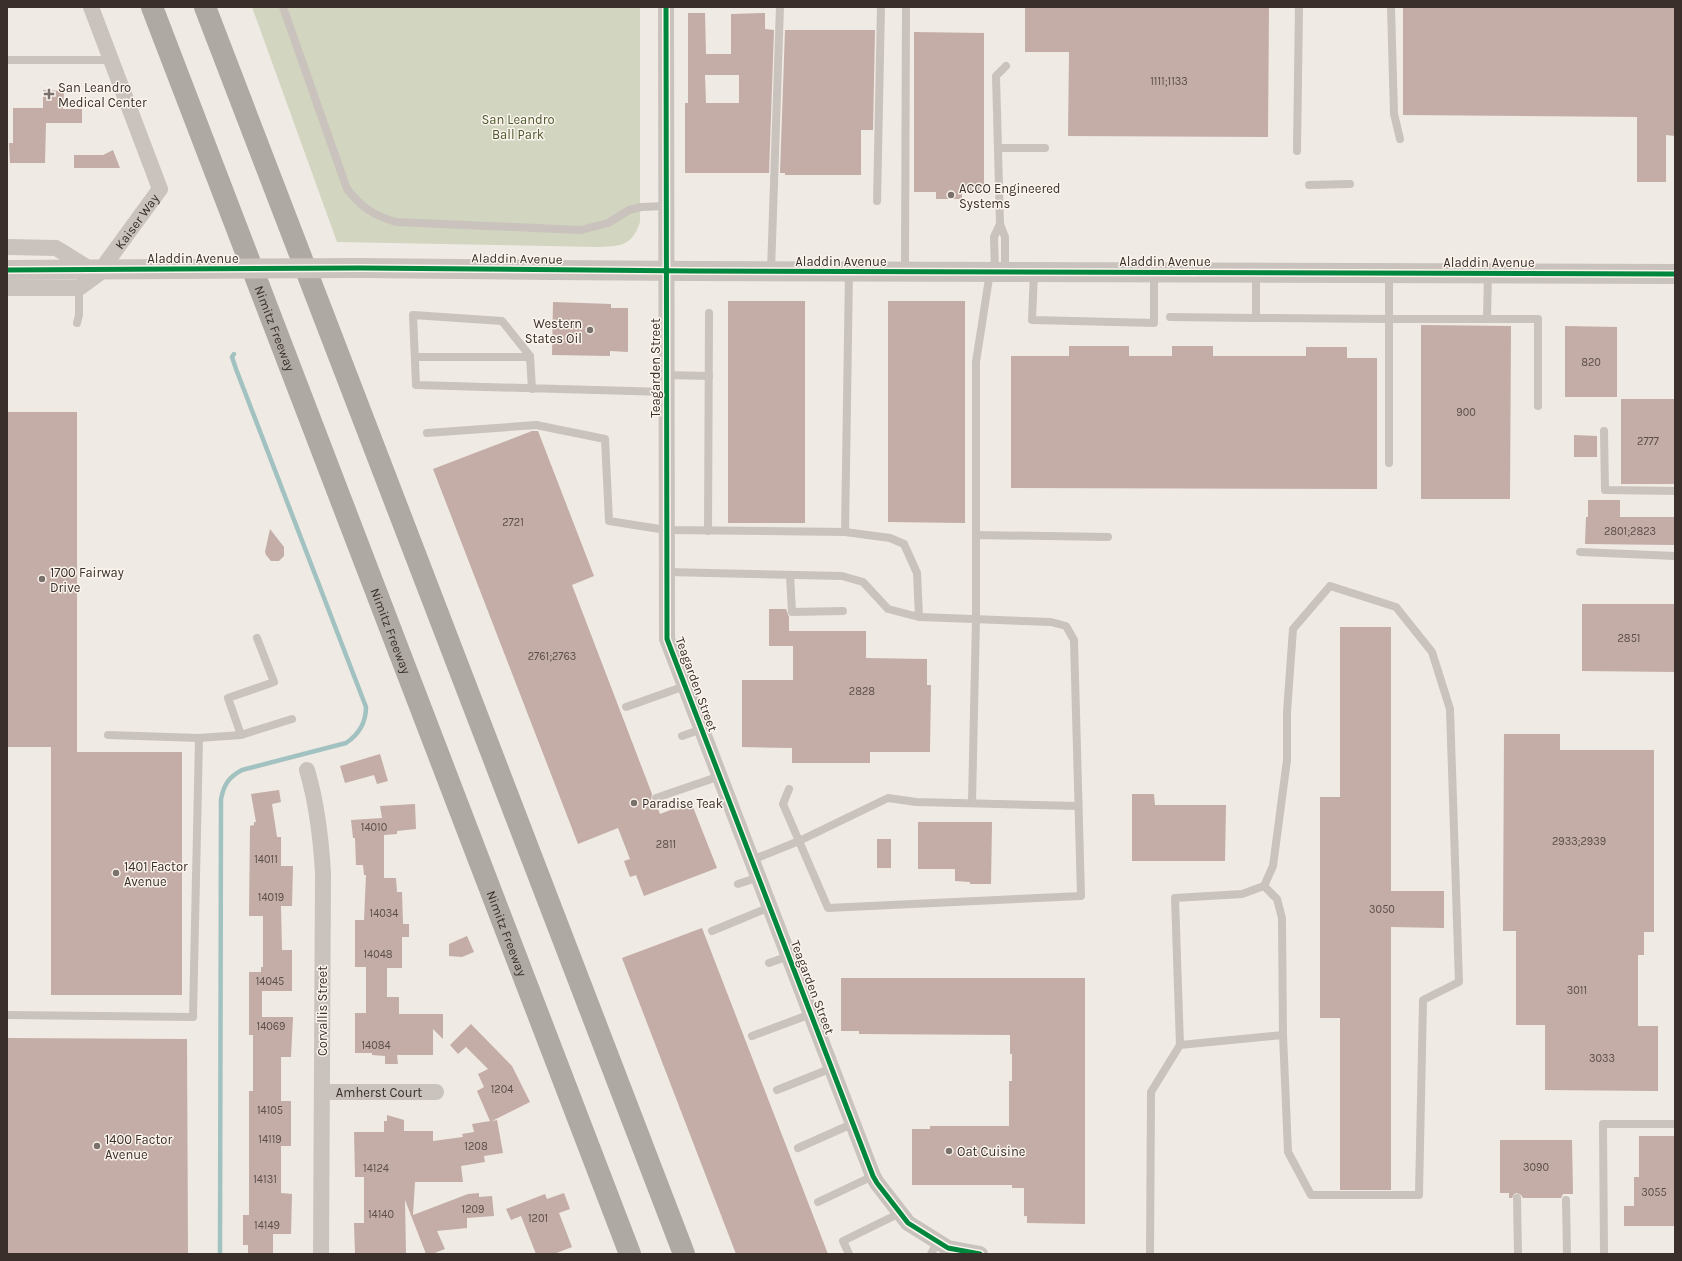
<svg xmlns="http://www.w3.org/2000/svg" width="1682" height="1261" font-family="Karla,sans-serif">
<style>
.green{fill:#d2d5bf}
.lines{fill:none;stroke-linecap:round;stroke-linejoin:round}
.stream{stroke:#a1c2c0;stroke-width:4.5}
.building{fill:#c3ada6;fill-rule:evenodd}
.service{stroke:#c9c2bd;stroke-width:8}
.minor{stroke:#c9c2bd;stroke-width:16}
.tertiary{stroke:#c9c2bd;stroke-width:20}
.motorway{stroke:#afa9a3;stroke-width:22}
.tertiary-bridge{stroke:#c9c2bd;stroke-width:20}
.cycleway-casing{stroke:#fbf4ed;stroke-width:8}
.cycleway{stroke:#00873e;stroke-width:5}
.poi-dot{fill:#7a706c;stroke:#fbf4ed;stroke-width:1.5}
.labels{text-anchor:middle;stroke-width:3;stroke-linejoin:round;paint-order:stroke}
.number-label{font-size:11px;fill:#5c4e4a}
.poi-label{font-size:13px;fill:#3a2f2b;stroke:#fbf4ed;text-anchor:start}
.park-label{font-size:13px;fill:#4c592e;stroke:#fbf4ed}
.street-label{font-size:13px;fill:#3a2f2b;stroke:#fbf4ed}
</style>
<rect width="100%" height="100%" fill="#f0eae4"/>
<path class="green" d="M252 7H640V222C632 246 621 246 599 247L337 242Z"/>
<g class="lines">
<path class="stream" d="M220 1254 221 799C224 784 229 777 242 770L346 743C358 735 366 723 366 707L236 369 232 357 234 354"/>
</g>
<g class="building">
<polygon points="1025,7 1269,7 1268,137 1068,136 1069,52 1025,52"/>
<polygon points="1403,7 1675,7 1675,136 1666,135 1666,182 1637,182 1637,117 1403,115"/>
<path d="M688 13H705L706 54H731V14L765 13V29L774 30 769 173H685V103H688ZM705 75H739V103H706Z"/>
<polygon points="785,30 875,30 873,130 861,130 861,175 785,175 785,173 780,173"/>
<polygon points="914,32 984,33 984,192 962,192 962,199 936,199 936,192 914,192"/>
<polygon points="43,90 64,91 63,109 82,109 82,123 46,123 45,163 10,163 9,143 13,143 13,108 43,108"/>
<polygon points="113,150 120,168 74,168 74,155 103,155"/>
<rect x="728" y="301" width="77" height="222"/>
<polygon points="888,301 965,301 965,523 888,522"/>
<polygon points="553,302 611,304 611,308 628,308 628,352 610,351 610,356 552,355"/>
<polygon points="1421,325 1511,326 1510,499 1421,499"/>
<polygon points="1565,326 1617,327 1617,397 1565,397"/>
<polygon points="1069,346 1129,346 1129,356 1172,356 1172,346 1213,346 1213,356 1306,356 1306,347 1347,347 1347,358 1377,358 1377,489 1011,488 1011,356 1069,356"/>
<rect x="1621" y="399" width="54" height="85"/>
<polygon points="7,412 77,412 77,752 182,752 182,995 51,995 51,747 7,747"/>
<polygon points="532,431 538,431 594,576 572,585 652,794 651,800 656,803 660,814 691,802 717,868 644,896 636,875 630,877 624,861 630,859 618,828 578,844 433,469"/>
<polygon points="1574,435 1597,436 1597,457 1574,457"/>
<polygon points="1588,500 1620,500 1620,517 1675,517 1675,545 1585,544 1586,517 1588,517"/>
<polygon points="270,529 284,547 284,556 279,561 271,561 266,555 265,552"/>
<polygon points="1582,604 1675,604 1675,672 1582,671"/>
<polygon points="769,609 786,609 789,617 789,631 866,631 866,658 927,659 927,685 931,685 930,752 870,752 870,763 792,763 792,748 742,747 742,680 793,680 793,646 769,646"/>
<polygon points="1340,627 1391,627 1391,891 1444,891 1444,928 1391,927 1391,1190 1340,1190 1340,1018 1320,1018 1320,797 1340,797"/>
<polygon points="1504,734 1560,734 1560,750 1654,750 1654,932 1644,932 1644,955 1638,955 1638,1026 1658,1026 1658,1091 1545,1090 1545,1025 1516,1025 1516,931 1503,931"/>
<polygon points="380,754 388,781 377,784 374,775 345,783 340,766"/>
<polygon points="279,790 281,802 272,804 277,837 281,837 281,866 293,866 292,906 281,906 282,950 292,950 292,991 262,991 262,1017 293,1017 291,1057 281,1057 281,1101 291,1101 291,1146 281,1146 281,1193 292,1194 291,1234 273,1234 273,1254 248,1254 248,1245 243,1245 243,1215 249,1215 249,1091 253,1091 253,1035 249,1035 249,972 261,972 261,967 263,967 263,916 249,916 250,826 254,825 254,822 256,822 251,794"/>
<polygon points="1132,794 1154,794 1155,805 1226,805 1225,861 1132,861"/>
<polygon points="415,804 416,829 397,831 397,834 384,835 384,878 396,878 397,892 402,892 403,924 409,924 409,937 402,937 402,968 387,968 387,997 399,997 399,1014 443,1014 443,1039 433,1029 433,1055 397,1055 398,1064 385,1064 385,1056 372,1055 372,1053 355,1053 355,1013 366,1013 366,967 355,967 355,920 364,920 366,875 364,875 363,865 356,865 355,838 353,838 351,820 382,818 380,806"/>
<polygon points="918,822 992,822 991,884 970,884 970,882 955,881 955,869 918,869"/>
<rect x="877" y="839" width="14" height="29"/>
<polygon points="702,928 828,1254 736,1254 622,958"/>
<polygon points="467,936 474,952 462,957 449,956 449,944"/>
<polygon points="841,978 1085,978 1085,1224 1027,1223 1027,1216 1024,1216 1024,1188 1012,1188 1012,1185 912,1185 912,1129 930,1129 930,1126 1009,1126 1009,1081 1012,1081 1012,1054 1010,1054 1010,1035 859,1034 859,1031 841,1031"/>
<polygon points="471,1024 512,1066 530,1102 492,1121 497,1120 503,1153 484,1156 485,1162 461,1166 463,1182 415,1182 413,1215 468,1194 479,1193 479,1197 492,1196 494,1216 467,1218 467,1228 437,1231 445,1249 432,1254 426,1254 405,1200 406,1254 355,1254 354,1223 364,1223 364,1177 355,1177 354,1132 384,1132 384,1121 387,1121 387,1115 404,1120 404,1131 433,1131 433,1141 463,1137 462,1134 474,1132 472,1124 490,1121 477,1091 484,1087 478,1074 488,1069 466,1047 458,1054 450,1045"/>
<polygon points="7,1038 187,1039 188,1254 7,1254"/>
<polygon points="1639,1136 1675,1136 1675,1226 1624,1226 1624,1206 1634,1206 1634,1177 1639,1177"/>
<polygon points="1500,1140 1572,1140 1573,1194 1563,1194 1561,1198 1523,1198 1521,1195 1517,1193 1514,1194 1512,1198 1509,1198 1509,1193 1500,1193"/>
<polygon points="564,1193 570,1209 559,1213 572,1247 554,1254 536,1254 521,1216 511,1220 506,1209 545,1194 547,1199"/>
</g>
<g class="lines">
<g class="service">
<path d="M283 7 347 189C362 208 373 215 396 222L581 230 608 223 629 210 641 207 666 206"/>
<polyline points="1391,7 1394,114 1400,139"/>
<polyline points="7,60 112,60"/>
<polyline points="998,148 1045,148"/>
<polyline points="1297,151 1299,7"/>
<polyline points="1309,185 1350,184"/>
<polyline points="877,201 881,7"/>
<polyline points="771,271 780,7"/>
<polyline points="905,271 906,7"/>
<polyline points="995,271 994,237 1000,224"/>
<polyline points="1005,271 1005,237 1000,224 996,76 1006,66"/>
<polyline points="1034,272 1032,320 1154,323 1154,272"/>
<polyline points="1170,317 1256,318 1256,273"/>
<polyline points="1256,318 1389,319 1389,273"/>
<polyline points="1487,318 1488,273"/>
<polyline points="77,323 79,315 79,288"/>
<polyline points="415,357 530,357"/>
<polyline points="666,375 709,376"/>
<polyline points="532,389 530,356 502,321 413,315 416,385 666,392"/>
<polyline points="1604,431 1605,490 1675,491"/>
<polyline points="427,433 536,425 605,439 609,521 666,530 845,532 890,538 904,544 917,573 919,617"/>
<polyline points="1389,463 1389,319 1538,319 1538,406"/>
<polyline points="708,531 709,313"/>
<polyline points="845,532 849,272"/>
<polyline points="976,535 976,362 990,272"/>
<polyline points="1580,552 1675,556"/>
<polyline points="667,572 842,576 863,582 888,609 919,617 1051,622 1066,626 1074,640 1081,896 828,908 783,804 789,789"/>
<polyline points="790,575 792,612 843,611"/>
<polyline points="626,707 685,686"/>
<polyline points="108,735 199,738 241,735 292,719"/>
<polyline points="241,735 228,698 274,682 257,638"/>
<polyline points="682,736 702,729"/>
<polyline points="656,798 720,776"/>
<polyline points="972,803 976,619 976,535 1108,537"/>
<polyline points="752,860 799,841 888,798 916,802 1078,806"/>
<polyline points="738,884 759,877"/>
<polyline points="1264,886 1277,899 1282,918 1283,1035"/>
<polyline points="712,931 770,907"/>
<polyline points="769,963 789,956"/>
<polyline points="7,1015 193,1017 199,738"/>
<polyline points="752,1036 811,1014"/>
<polyline points="777,1090 832,1068"/>
<polyline points="798,1148 854,1123"/>
<polyline points="1517,1198 1518,1254"/>
<polyline points="1566,1200 1567,1254"/>
<polyline points="818,1202 873,1176"/>
<polyline points="849,1254 843,1241 900,1213"/>
<polyline points="931,1254 938,1241"/>
<polyline points="1150,1254 1151,1092 1180,1045 1175,898 1242,894 1264,886 1273,866 1287,760 1287,712 1293,629 1330,586 1396,607 1432,652 1450,709 1459,982 1423,1000 1419,1195 1311,1195 1288,1152 1283,1035 1180,1045"/>
<polyline points="1604,1254 1603,1124 1675,1124"/>
</g>
<g class="minor">
<polyline points="666,7 667,639 873,1176 877,1183 908,1223 948,1248 980,1254"/>
<polyline points="7,247 56,248 93,271"/>
<path id="s1" d="M7 288H79L98 274 160 189 91 7"/>
<path d="M307 770C317 804 321 838 323 873L321 1254"/>
<path id="s2" d="M322 1092H436"/>
</g>
<polyline class="tertiary" points="551,270 693,271 1675,274"/>
<g class="motorway">
<path id="s3" d="M152 7 630 1254"/>
<polyline points="205,7 684,1254"/>
</g>
<polyline class="tertiary-bridge" points="7,270 360,268 551,270"/>
<g class="cycleway-casing">
<g id="cycleway">
<polyline points="666,7 667,639 873,1176 877,1183 908,1223 948,1248 980,1254"/>
<polyline points="7,270 360,268 693,271 1675,274"/>
</g>
</g>
<use href="#cycleway" class="cycleway"/>
</g>
<g class="poi-dot">
<path d="M47 88h4v4h4v4h-4v4h-4v-4h-4v-4h4z"/>
<circle cx="951" cy="195" r="4"/>
<circle cx="590" cy="330" r="4"/>
<circle cx="42" cy="579" r="4"/>
<circle cx="634" cy="803" r="4"/>
<circle cx="116" cy="873" r="4"/>
<circle cx="97" cy="1146" r="4"/>
<circle cx="949" cy="1151" r="4"/>
</g>
<g class="labels">
<g class="number-label">
<text x="1169" y="85">1111;1133</text>
<text x="1591" y="366">820</text>
<text x="1466" y="416">900</text>
<text x="1648" y="445">2777</text>
<text x="513" y="526">2721</text>
<text x="1630" y="535">2801;2823</text>
<text x="1629" y="642">2851</text>
<text x="552" y="660">2761;2763</text>
<text x="862" y="695">2828</text>
<text x="374" y="831">14010</text>
<text x="1579" y="845">2933;2939</text>
<text x="666" y="848">2811</text>
<text x="266" y="863">14011</text>
<text x="271" y="901">14019</text>
<text x="1382" y="913">3050</text>
<text x="384" y="917">14034</text>
<text x="378" y="958">14048</text>
<text x="270" y="985">14045</text>
<text x="1577" y="994">3011</text>
<text x="271" y="1030">14069</text>
<text x="376" y="1049">14084</text>
<text x="1602" y="1062">3033</text>
<text x="502" y="1093">1204</text>
<text x="270" y="1114">14105</text>
<text x="270" y="1143">14119</text>
<text x="476" y="1150">1208</text>
<text x="1536" y="1171">3090</text>
<text x="376" y="1172">14124</text>
<text x="265" y="1183">14131</text>
<text x="1654" y="1196">3055</text>
<text x="473" y="1213">1209</text>
<text x="381" y="1218">14140</text>
<text x="538" y="1222">1201</text>
<text x="267" y="1229">14149</text>
</g>
<g class="poi-label">
<text x="58" y="92">San Leandro<tspan x="58" dy="15">Medical Center</tspan></text>
<text x="959" y="193">ACCO Engineered<tspan x="959" dy="15">Systems</tspan></text>
<text x="582" y="328" text-anchor="end">Western<tspan x="582" dy="15">States Oil</tspan></text>
<text x="50" y="577">1700 Fairway<tspan x="50" dy="15">Drive</tspan></text>
<text x="642" y="808">Paradise Teak</text>
<text x="124" y="871">1401 Factor<tspan x="124" dy="15">Avenue</tspan></text>
<text x="105" y="1144">1400 Factor<tspan x="105" dy="15">Avenue</tspan></text>
<text x="957" y="1156">Oat Cuisine</text>
</g>
<g class="park-label">
<text x="518" y="124">San Leandro<tspan x="518" dy="15">Ball Park</tspan></text>
</g>
<g class="street-label">
<text dy="5" stroke="none"><textPath href="#s1" startOffset="161">Kaiser Way</textPath></text>
<text x="193" y="263">Aladdin Avenue</text>
<text transform="translate(517 258) rotate(1)" y="5">Aladdin Avenue</text>
<text x="841" y="266">Aladdin Avenue</text>
<text x="1165" y="266">Aladdin Avenue</text>
<text x="1489" y="267">Aladdin Avenue</text>
<text dy="5" stroke="none"><textPath href="#s3" startOffset="344">Nimitz Freeway</textPath></text>
<text transform="translate(655 368) rotate(-90)" y="5">Teagarden Street</text>
<text dy="5" stroke="none"><textPath href="#s3" startOffset="668">Nimitz Freeway</textPath></text>
<text transform="translate(697 684) rotate(70)" y="5">Teagarden Street</text>
<text dy="5" stroke="none"><textPath href="#s3" startOffset="992">Nimitz Freeway</textPath></text>
<text transform="translate(813 987) rotate(69)" y="5">Teagarden Street</text>
<text transform="translate(322 1011) rotate(-90)" y="5">Corvallis Street</text>
<text dy="5" stroke="none"><textPath href="#s2" startOffset="57">Amherst Court</textPath></text>
</g>
</g>
<rect width="1682" height="1261" fill="none" stroke="#3a2f2b" stroke-width="16"/>
</svg>
